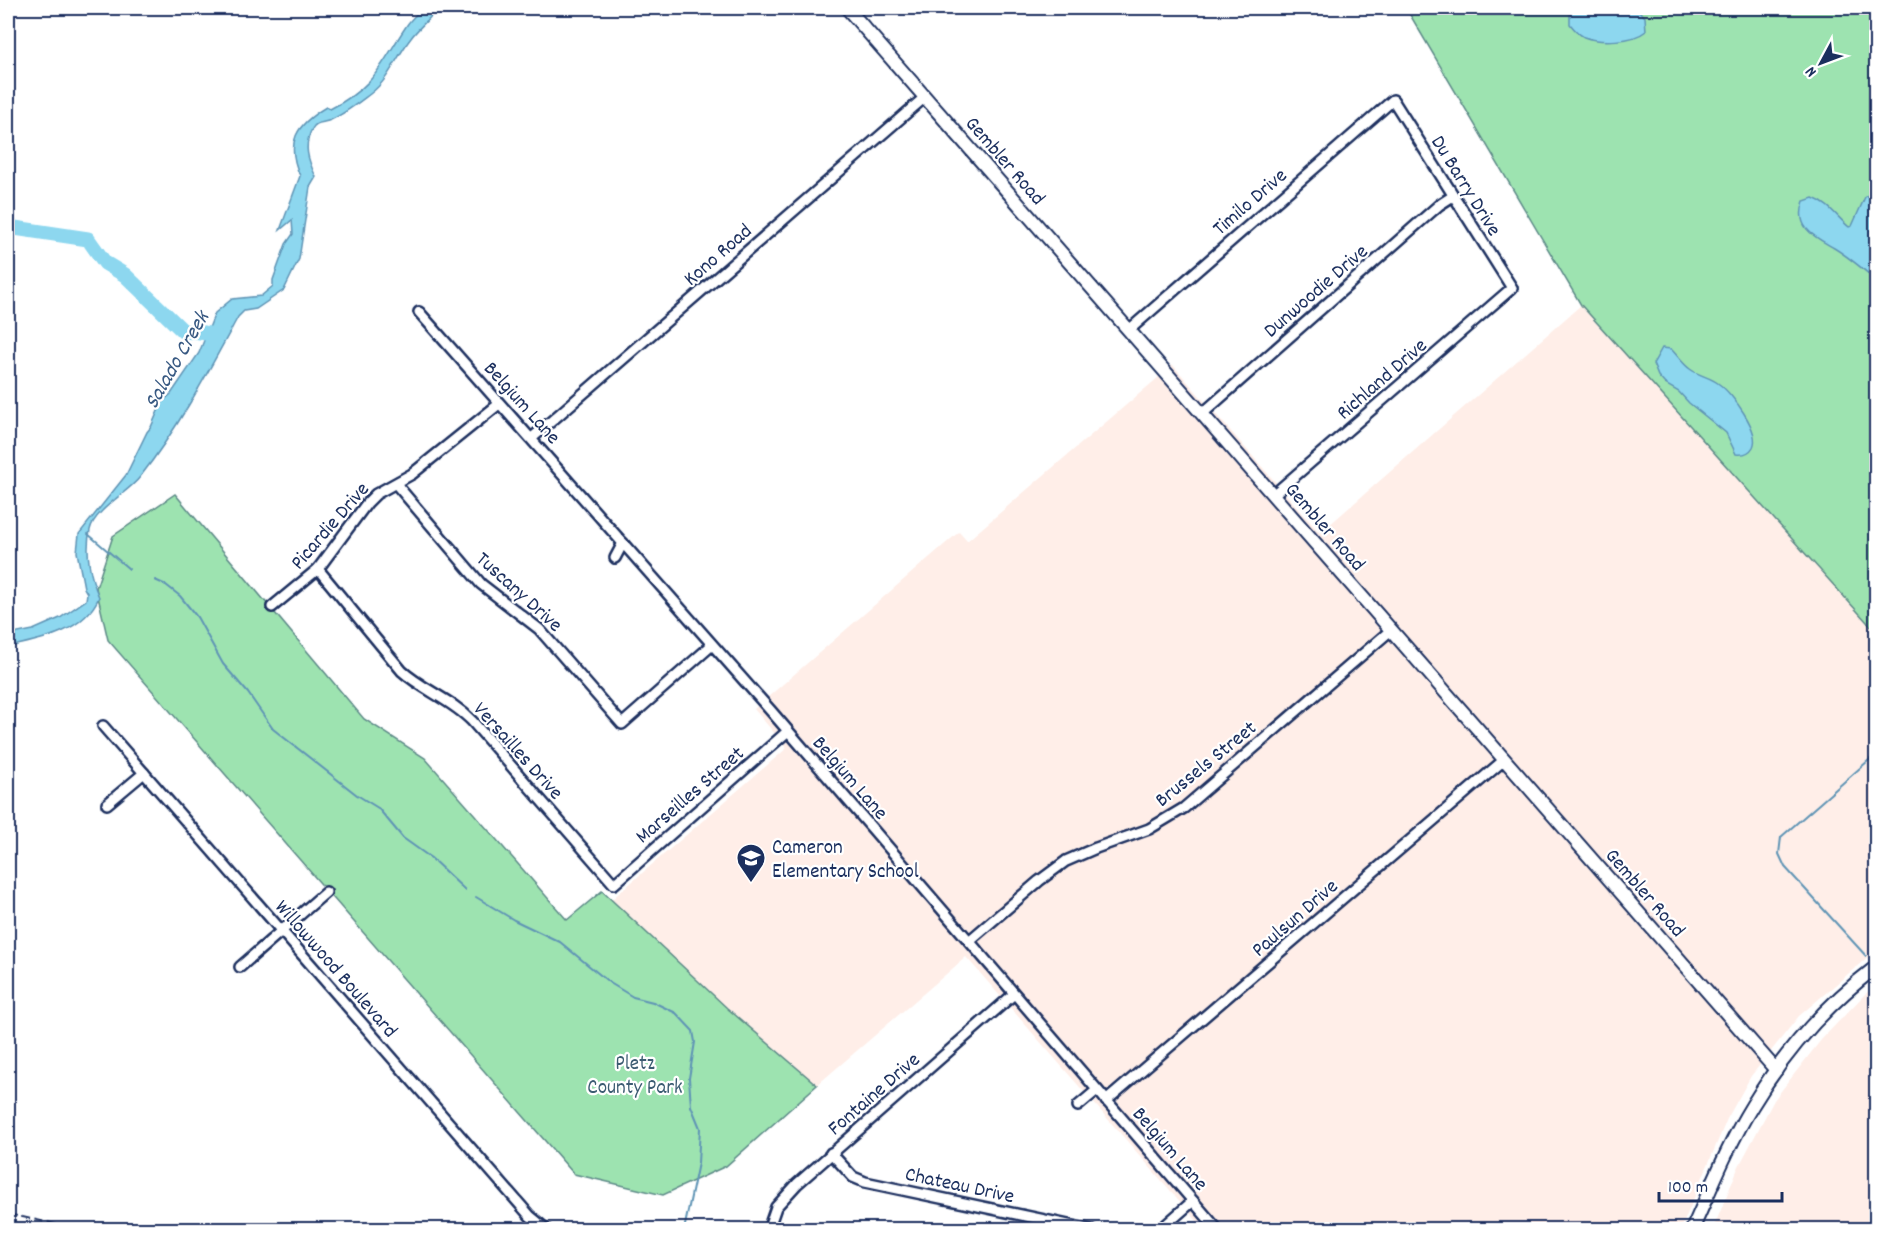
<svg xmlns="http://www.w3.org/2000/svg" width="1884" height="1237" font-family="Dekko,sans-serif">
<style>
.built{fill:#ffeee8}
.green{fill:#9de3b0;stroke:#5c8987;stroke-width:1.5}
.water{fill:#8dd7ef;stroke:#5f94b5;stroke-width:1.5}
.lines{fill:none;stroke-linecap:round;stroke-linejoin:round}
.stream{stroke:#5f94b5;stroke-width:2}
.river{stroke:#8dd7ef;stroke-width:15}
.street-casing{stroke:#1b2f5e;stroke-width:14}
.secondary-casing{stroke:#1b2f5e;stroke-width:16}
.street{stroke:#fff;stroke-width:9}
.secondary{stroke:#fff;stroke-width:12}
.rail{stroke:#1b2f5e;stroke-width:2;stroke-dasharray:9 4.5;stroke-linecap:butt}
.labels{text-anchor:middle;stroke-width:4.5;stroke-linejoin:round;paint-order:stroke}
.street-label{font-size:21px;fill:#1b2f5e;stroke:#fff}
.poi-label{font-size:21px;fill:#1b2f5e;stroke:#fff;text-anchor:start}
.park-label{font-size:21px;fill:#3c5c72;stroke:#fff}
.water-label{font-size:22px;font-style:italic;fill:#385982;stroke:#fff}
</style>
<rect width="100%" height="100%" fill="#fff"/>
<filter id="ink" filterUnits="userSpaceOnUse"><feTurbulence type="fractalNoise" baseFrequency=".0167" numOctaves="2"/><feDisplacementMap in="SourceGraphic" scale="12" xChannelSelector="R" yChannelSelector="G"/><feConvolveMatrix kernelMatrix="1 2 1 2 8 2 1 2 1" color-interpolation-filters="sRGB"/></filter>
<g filter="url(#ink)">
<g class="built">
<polygon points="1581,305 1876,632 1876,950 1799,1016 1751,1076 1727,1119 1681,1229 1204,1229 966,957 817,1085 727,1008 611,900 787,748 754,709 959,532 967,541 1173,365 1320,533"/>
<polygon points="1876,986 1876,1229 1713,1229 1738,1168 1774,1100 1821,1040 1865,994"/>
</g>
<g class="green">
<polygon points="1406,8 1876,8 1876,632 1581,305"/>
<polygon points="175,494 364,719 425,758 567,920 602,891 727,1008 817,1085 726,1166 663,1195 574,1174 108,640 96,588 113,536"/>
</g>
<g class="water">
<path d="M422 8H438C430 19 418 28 411 38 396 57 390 79 370 94 358 103 342 116 328 121 322 123 315 122 312 129 303 146 308 160 316 177L310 187 299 259 284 290 256 309 244 311 238 317C208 372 179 427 140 477 129 492 94 510 90 530 85 552 90 577 99 597 84 632 41 640 8 647V635L33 630 60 618 86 600 87 593 84 588 77 552 79 534 126 475 147 432 151 427 162 402 171 394 199 353 215 313 232 299 261 296 273 286V280L286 244 293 234 292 220 280 230 300 176C285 142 296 125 326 107L330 109C377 85 380 65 407 25 411 19 417 14 422 8Z"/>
<path d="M1570 8H1636L1645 17 1646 31C1633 42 1600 43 1584 37 1578 34 1574 29 1570 24Z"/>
<path d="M1876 190V280C1863 269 1849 257 1834 248 1815 237 1794 228 1804 201L1813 198C1829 204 1836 216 1849 227L1852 226 1865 197Z"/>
<path d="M1662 348 1671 349C1677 355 1683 364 1690 369 1699 376 1711 377 1719 384 1732 393 1761 432 1753 447 1749 454 1743 455 1736 454L1726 433 1689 403 1679 392 1665 384 1658 376 1653 364Z"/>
</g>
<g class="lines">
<g class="stream">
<polyline points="88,534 129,569"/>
<polyline points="155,580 166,585 180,596 197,617 223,664 248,693 273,729 357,795 378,808 403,838 431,858 465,890"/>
<polyline points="476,897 514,920 560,942 610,983 633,997 653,1002 676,1013 693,1031 695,1042 689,1078 691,1106 700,1128 698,1163 684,1230"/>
<polyline points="1866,956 1785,867 1779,854 1781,837 1876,754"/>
</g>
<polyline class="river" points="8,227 88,239 105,263 125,275 184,332 194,331 215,335"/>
<g class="street-casing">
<g id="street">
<polyline points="419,312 771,711 1218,1230"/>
<polyline points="1129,330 1393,100 1512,288 1273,495"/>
<polyline points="1202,414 1439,205 1453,196"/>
<polyline points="532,438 925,97"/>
<polyline points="396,484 481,584 539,629 622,724 712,645"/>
<polyline points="615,558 623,543"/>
<path d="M318 569 402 671C423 690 452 700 472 721L614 884 788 731"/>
<polyline points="272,607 318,569 367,503 376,494 412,474 499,404"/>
<polyline points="103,726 530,1216 547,1230"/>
<polyline points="107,804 144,773"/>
<polyline points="969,941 1039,881 1066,861 1096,848 1149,829 1184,808 1391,630"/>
<polyline points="240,967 326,892"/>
<polyline points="1106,1101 1504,760"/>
<polyline points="1078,1106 1097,1090"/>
<polyline points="831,1153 853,1177 865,1182 1092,1230"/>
<polyline points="768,1230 776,1207 797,1184 1014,994"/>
<polyline points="1160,1230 1193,1201"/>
</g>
</g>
<g class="secondary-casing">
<g id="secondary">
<polyline points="847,8 1776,1070"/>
<path d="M1692 1230C1711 1188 1728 1145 1752 1106 1784 1053 1827 1004 1876 967"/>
</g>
</g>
<use href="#street" class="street"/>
<use href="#secondary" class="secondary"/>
<polyline class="rail" points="8,1214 84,1230"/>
</g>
</g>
<defs>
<g id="school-pin" transform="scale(1.5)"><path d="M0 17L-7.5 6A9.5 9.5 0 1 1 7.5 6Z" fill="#1b2f5e" stroke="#fff"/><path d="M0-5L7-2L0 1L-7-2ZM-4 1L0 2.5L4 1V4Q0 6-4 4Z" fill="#fff"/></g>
</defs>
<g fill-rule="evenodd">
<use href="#school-pin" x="751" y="858"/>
</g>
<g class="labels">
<g class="street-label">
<text transform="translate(1006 160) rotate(49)" y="7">Gembler Road</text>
<text transform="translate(1467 185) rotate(58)" y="7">Du Barry Drive</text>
<text transform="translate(1249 201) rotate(-41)" y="7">Timilo Drive</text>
<text transform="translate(717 254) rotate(-41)" y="7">Kono Road</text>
<text transform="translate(1315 290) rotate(-41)" y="7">Dunwoodie Drive</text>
<text transform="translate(1381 378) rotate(-41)" y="7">Richland Drive</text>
<text transform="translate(523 402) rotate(48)" y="7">Belgium Lane</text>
<text transform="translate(329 525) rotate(-49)" y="7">Picardie Drive</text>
<text transform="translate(1326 526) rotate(49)" y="7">Gembler Road</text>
<text transform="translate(520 591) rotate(42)" y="7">Tuscany Drive</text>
<text transform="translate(519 750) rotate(48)" y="7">Versailles Drive</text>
<text transform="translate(1205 763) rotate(-39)" y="7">Brussels Street</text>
<text transform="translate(851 777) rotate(49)" y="7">Belgium Lane</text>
<text transform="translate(689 794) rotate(-41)" y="7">Marseilles Street</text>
<text transform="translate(1646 892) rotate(49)" y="7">Gembler Road</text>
<text transform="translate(1294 917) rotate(-41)" y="7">Paulsun Drive</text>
<text transform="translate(337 968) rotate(49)" y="7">Willowwood Boulevard</text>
<text transform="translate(873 1093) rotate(-41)" y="7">Fontaine Drive</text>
<text transform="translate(1171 1148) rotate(49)" y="7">Belgium Lane</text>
<text transform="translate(960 1184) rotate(12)" y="7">Chateau Drive</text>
</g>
<g class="poi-label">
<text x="772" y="853">Cameron<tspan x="772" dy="24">Elementary School</tspan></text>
</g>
<g class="park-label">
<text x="635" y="1069">Pletz<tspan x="635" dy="24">County Park</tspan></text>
</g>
<g class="water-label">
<text transform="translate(175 359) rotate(-60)" y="8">Salado Creek</text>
</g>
</g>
<rect width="1884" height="1237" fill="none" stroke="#fff" stroke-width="30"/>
<rect x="15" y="15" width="1854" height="1207" fill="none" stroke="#1b2f5e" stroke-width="2" filter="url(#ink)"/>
<g transform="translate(1821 63) rotate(229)" stroke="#ffffff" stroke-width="4.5" paint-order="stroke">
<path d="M0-4.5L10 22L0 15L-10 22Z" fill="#1b2f5e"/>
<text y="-9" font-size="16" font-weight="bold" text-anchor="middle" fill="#1b2f5e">N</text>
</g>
<path d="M1659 1192v9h123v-9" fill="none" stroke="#1b2f5e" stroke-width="3"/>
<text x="1668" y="1192" font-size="18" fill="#1b2f5e" stroke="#ffffff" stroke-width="4.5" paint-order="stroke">100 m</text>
</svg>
